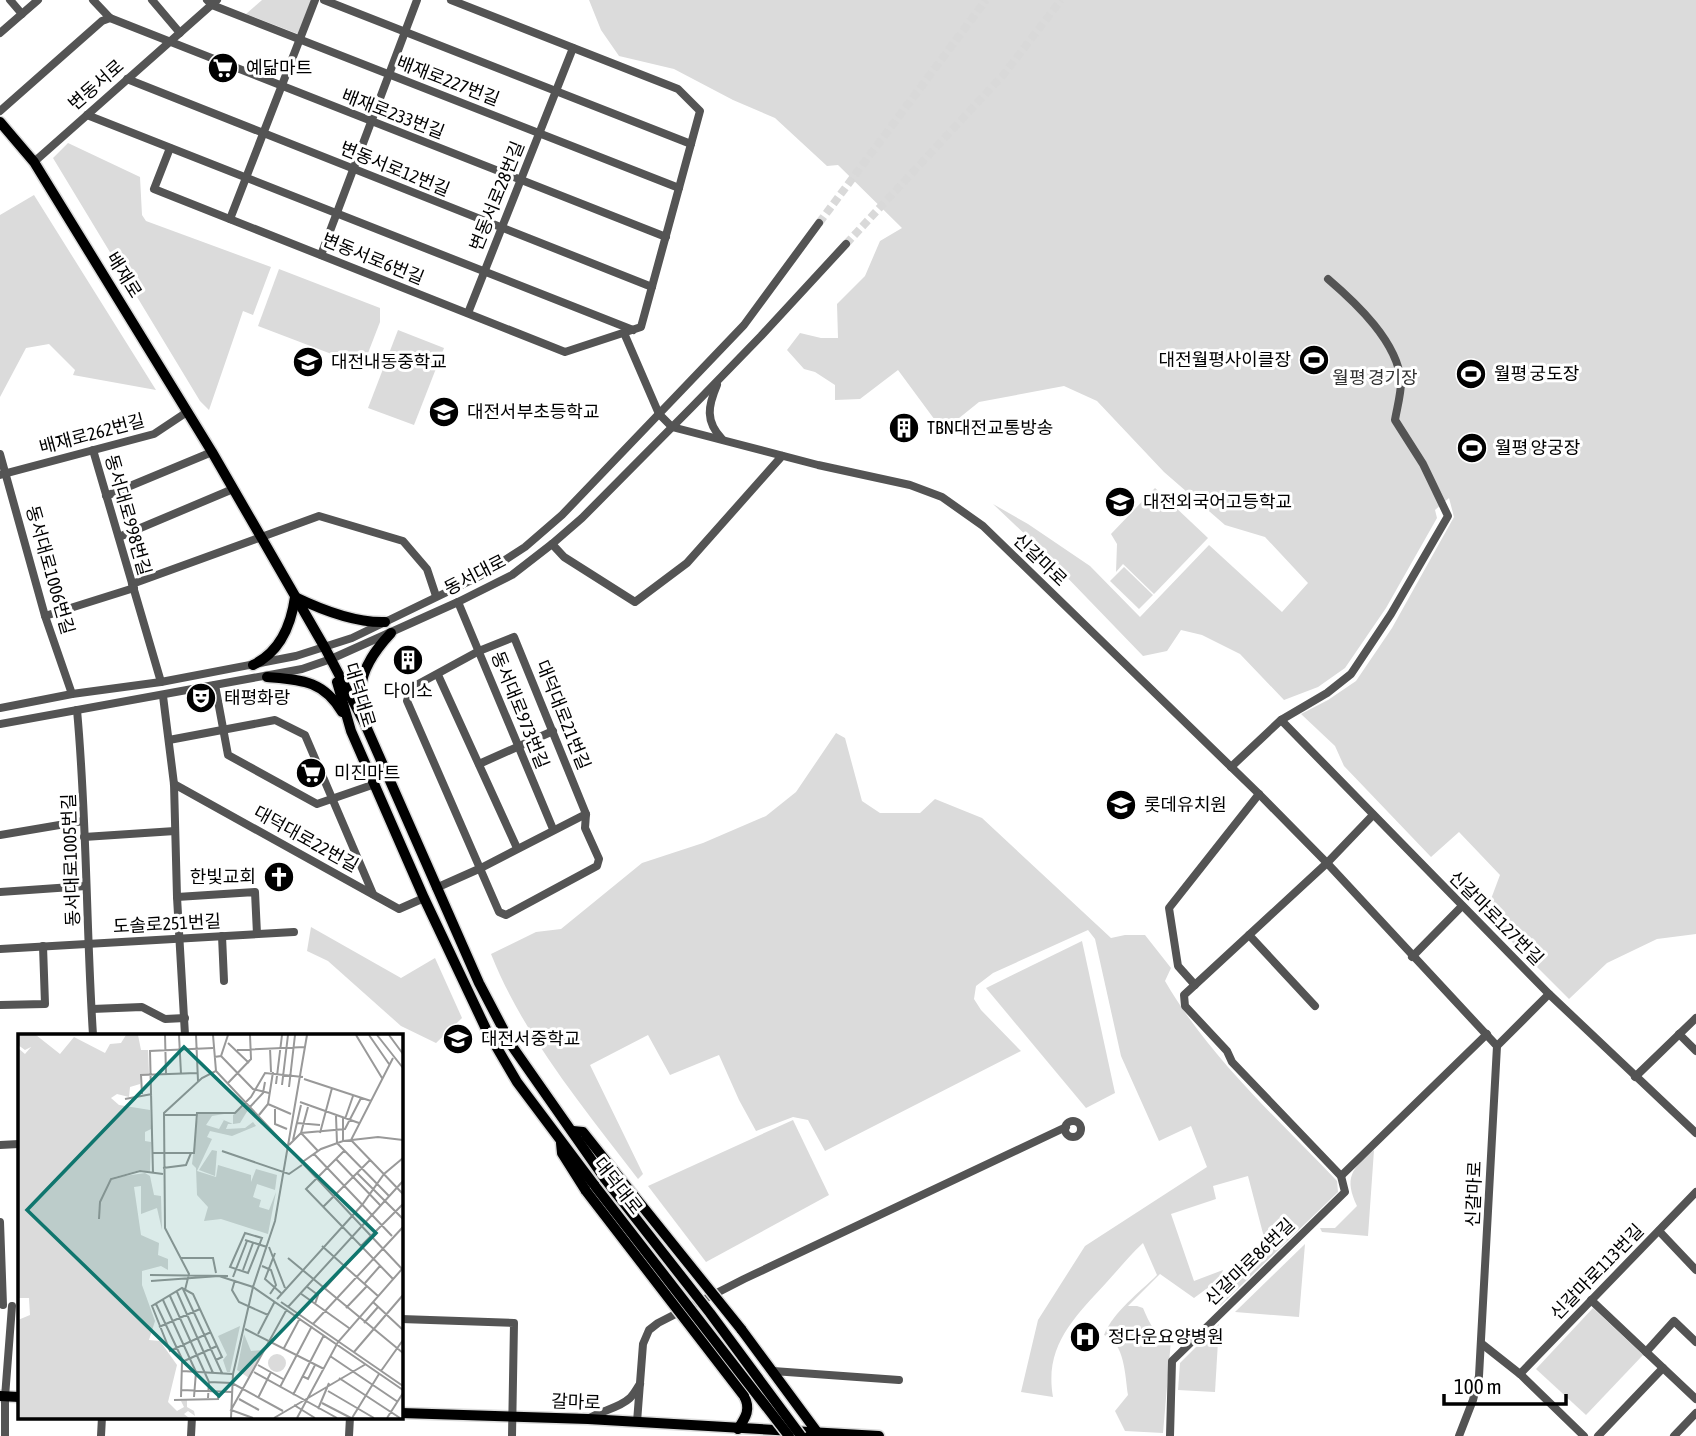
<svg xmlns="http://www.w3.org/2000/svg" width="1696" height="1436" font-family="'Asap Condensed','Noto Sans KR',sans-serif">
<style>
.green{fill:#dbdbdb}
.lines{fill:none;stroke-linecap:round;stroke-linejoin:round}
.minor-tunnel{stroke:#d9d9d9;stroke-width:8;stroke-dasharray:8 4;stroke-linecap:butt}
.major-casing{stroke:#dbdbdb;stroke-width:13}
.minor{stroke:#545454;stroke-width:8}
.major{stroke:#000;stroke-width:10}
.major-bridge-casing{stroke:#dbdbdb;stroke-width:13;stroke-linecap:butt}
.major-bridge{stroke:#000;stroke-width:10}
.labels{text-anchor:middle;stroke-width:6;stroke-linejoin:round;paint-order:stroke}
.poi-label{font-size:18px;fill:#000;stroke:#fff;text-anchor:start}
.street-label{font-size:18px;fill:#000;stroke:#fff}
.park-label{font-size:18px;fill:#323232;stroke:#fff}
.inset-road{fill:none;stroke:#999;stroke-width:2}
.view{fill:#0f766e;fill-opacity:0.15;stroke:#0f766e;stroke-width:3.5}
.inset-edge{fill:none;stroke:#000;stroke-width:3.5}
</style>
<rect width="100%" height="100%" fill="#fff"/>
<g class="green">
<polygon points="262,0 311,0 298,34 246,14"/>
<polygon points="589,0 1696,0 1696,934 1657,939 1607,963 1569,999 1485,915 1500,875 1459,832 1431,857 1344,766 1335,746 1301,714 1328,700 1356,681 1392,628 1454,517 1449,498 1435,510 1437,518 1386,608 1345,668 1318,687 1284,700 1240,654 1202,635 1181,630 1167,651 1143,656 1031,540 993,504 1028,524 1090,566 1140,617 1209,545 1282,612 1308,583 1265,537 1225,525 1164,472 1097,401 1064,386 979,402 943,431 898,370 860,399 835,400 835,385 815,372 804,369 787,350 800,333 821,338 838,338 837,304 865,276 880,241 902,228 838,165 827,166 775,118 733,100 674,69 619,56 601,30"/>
<polygon points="68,143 140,177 142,215 146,221 271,267 253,315 243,311 209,410 200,401 53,158"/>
<polygon points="34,195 156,390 73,375 75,370 49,344 26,348 0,397 0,215"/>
<polygon points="279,269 380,308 380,322 363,366 258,326"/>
<polygon points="398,330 444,348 414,425 368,408"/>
<polygon points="1155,488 1208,538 1154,594 1123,564 1116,572 1117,544 1111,534"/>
<polygon points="1124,567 1153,595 1139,609 1110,581"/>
<path d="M836 733 845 738 862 801 880 813H920L935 799 982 818 1111 938 1125 935H1145L1171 968 1165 981C1209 1057 1277 1118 1337 1181L1338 1192 1219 1307 1246 1259 1266 1245 1248 1176 1213 1186 1216 1199 1171 1214 1194 1281 1223 1270 1220 1279 1194 1298 1160 1274 1128 1306H1137L1143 1308C1150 1324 1153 1333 1171 1340L1163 1433 1125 1431 1115 1411 1128 1395C1125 1376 1125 1342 1104 1335 1114 1311 1139 1293 1157 1275L1143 1243C1130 1255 1118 1270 1106 1283 1074 1318 1044 1346 1053 1397L1021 1392 1038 1320 1085 1246 1207 1167 1191 1126 1159 1141 1121 1056 1095 939 1088 930 993 973 976 986 974 999 981 1010 1021 1051 825 1151 808 1120 793 1117 756 1131 739 1100 719 1055 670 1075 648 1035 590 1065 643 1174 638 1179C584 1108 524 1037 491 954L536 932 561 929 642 863 703 843 766 816 796 792Z"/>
<polygon points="311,927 401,978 435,958 462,1018 436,1043 401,1026 328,961 307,951"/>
<polygon points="1082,941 1115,1093 1086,1108 986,988"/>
<polygon points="793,1120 829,1195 706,1262 648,1186"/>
<path d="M1374 1150 1368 1236 1322 1232 1320 1228H1335L1357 1206C1344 1178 1351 1169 1374 1150Z"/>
<polygon points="1305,1244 1299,1317 1235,1312"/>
<polygon points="1593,1308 1643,1355 1586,1415 1536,1369"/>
<polygon points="1219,1324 1215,1392 1178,1390 1180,1363"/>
</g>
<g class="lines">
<g class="minor-tunnel">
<polyline points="819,223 986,0"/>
<polyline points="846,244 1004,74 1061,0"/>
</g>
<g class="major-casing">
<g id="major">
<polyline points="0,122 34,162 212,452 325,648 365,724 479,983 512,1046 605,1179"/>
<path d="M295 597C322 610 355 623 385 622"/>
<path d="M253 665C280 652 291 626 295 597"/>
<path d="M267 677C301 680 323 680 342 712"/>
<polyline points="337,682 351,731 424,898 486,1029 517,1082 595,1186"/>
<path d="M364 718C363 709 360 698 361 689 362 667 377 648 391 633"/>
<polyline points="573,1131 583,1132 614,1171"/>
<polyline points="561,1143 562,1153 586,1191"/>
<polyline points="741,1329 820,1436"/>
<polyline points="0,1396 19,1397"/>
<polyline points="401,1413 588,1419 879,1436"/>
<path d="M738 1429C746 1417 751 1409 744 1396"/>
</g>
</g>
<g class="minor">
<polyline points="10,0 22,14"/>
<polyline points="93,0 110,18 666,237"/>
<polyline points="152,0 180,33"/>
<polyline points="207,0 212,5 679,188"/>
<polyline points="324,0 691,144"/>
<polyline points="0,33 38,0"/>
<polyline points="127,79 652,287"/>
<polyline points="0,111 102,21 110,18"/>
<polyline points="87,115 633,330"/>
<polyline points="170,148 154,189 565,352 641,327 700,111 678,89 451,0"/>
<polyline points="34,162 217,0"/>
<polyline points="230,219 315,0"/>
<polyline points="321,255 417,0"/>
<polyline points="468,313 573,48"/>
<polyline points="624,333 659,414 672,427 818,465 910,485 942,497 983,526 1259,794 1327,863 1497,1046 1479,1376 1473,1400 1459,1436"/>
<path d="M717 385C708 406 705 421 722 439"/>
<polyline points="93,450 161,682"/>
<polyline points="0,454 45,616 72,694"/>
<polyline points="0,475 154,434 187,412"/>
<polyline points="106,496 212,452"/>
<polyline points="119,537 233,489"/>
<polyline points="552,544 564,557 635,602 687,563 782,456"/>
<polyline points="132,584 319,516 403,541 427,569 436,596"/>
<polyline points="458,602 553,829"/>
<polyline points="45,616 134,588"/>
<polygon points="514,637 586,814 585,828 599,859 597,866 506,915 499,912 407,701 411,688 479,651"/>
<polyline points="438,675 517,848"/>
<polyline points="215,685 228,755 317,804 375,784"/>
<polyline points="163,696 174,784 177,897 185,1035"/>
<polyline points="0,708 72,694 161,682 296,656 352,638 480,576 525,547 562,515 678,394 744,325 819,223"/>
<path d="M77 710C87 818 86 927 93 1035"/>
<polyline points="1281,720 1549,994 1696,1133"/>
<polyline points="0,724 302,669 331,659 458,602 512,575 552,544 582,518 692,407 761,336 846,244"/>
<polyline points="169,740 275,720 305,735 373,894"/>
<polyline points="479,764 553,731"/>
<path d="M1231 767 1281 720 1327 693 1351 674 1391 614 1448 516 1423 464 1395 420C1397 408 1401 394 1401 382 1398 342 1356 303 1328 279"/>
<polyline points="174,784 399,909 424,898"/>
<polyline points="0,835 83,821"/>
<polyline points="84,837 175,831"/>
<polyline points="436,888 481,868 586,814"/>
<polyline points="0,892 86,886"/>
<polyline points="177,897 255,892 257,934"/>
<polyline points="1249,935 1315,1006"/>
<polyline points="222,936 224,981"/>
<polyline points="0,949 294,932"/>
<polyline points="1412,957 1462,906"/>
<polyline points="1195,985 1178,966 1169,908 1259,794"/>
<polyline points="0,1005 45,1004 43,946"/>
<polyline points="92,1009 142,1007 165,1019 185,1018"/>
<polyline points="1679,1034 1696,1051"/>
<polyline points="1497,1046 1549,994"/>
<polyline points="1635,1077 1696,1018"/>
<circle cx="1073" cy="1129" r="8"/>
<polyline points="0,1145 19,1144"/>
<polyline points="1341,1176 1487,1034"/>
<polyline points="0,1222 3,1305"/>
<polyline points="1659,1231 1696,1270"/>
<polyline points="1591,1300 1696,1399"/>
<polyline points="401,1319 514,1323 512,1436"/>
<polyline points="1482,1344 1520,1374 1584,1436"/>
<polyline points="1646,1352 1674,1321 1696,1342"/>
<polyline points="773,1371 899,1380"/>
<polyline points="1520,1374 1696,1192"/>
<path d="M588 1419C601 1410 618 1409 630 1398 634 1394 637 1388 640 1384"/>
<polyline points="637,1422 643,1344 649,1330 658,1323 744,1279 1066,1127"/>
<polyline points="5,1436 5,1397 12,1306"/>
<polyline points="101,1436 102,1417"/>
<polyline points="191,1436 192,1417"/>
<polyline points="349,1436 350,1417"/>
<polyline points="1170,1436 1172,1361 1345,1192 1341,1176 1232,1062 1227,1051 1185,1006 1184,995 1327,863 1373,815"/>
<polyline points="1598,1436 1663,1368"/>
<polyline points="1674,1436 1696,1413"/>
</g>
<use href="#major" class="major"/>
<g class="major-bridge-casing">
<g id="major-bridge">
<polyline points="614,1171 741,1329"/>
<polyline points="605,1179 710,1313 801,1436"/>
<polyline points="595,1186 789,1436"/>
<polyline points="586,1191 744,1396"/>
</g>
</g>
<use href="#major-bridge" class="major-bridge"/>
</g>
<defs>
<g id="supermarket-disc" transform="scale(1.575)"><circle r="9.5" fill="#000" stroke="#fff"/><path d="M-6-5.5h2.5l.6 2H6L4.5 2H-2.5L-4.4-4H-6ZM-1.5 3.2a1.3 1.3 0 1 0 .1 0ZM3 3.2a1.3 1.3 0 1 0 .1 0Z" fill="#fff"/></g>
<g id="stadium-disc" transform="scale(1.575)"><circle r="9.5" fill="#000" stroke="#fff"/><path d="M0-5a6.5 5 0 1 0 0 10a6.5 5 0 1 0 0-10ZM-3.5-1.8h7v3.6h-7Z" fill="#fff"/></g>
<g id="school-disc" transform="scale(1.575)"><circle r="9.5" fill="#000" stroke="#fff"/><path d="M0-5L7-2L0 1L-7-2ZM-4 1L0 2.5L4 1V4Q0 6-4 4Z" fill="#fff"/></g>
<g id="building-disc" transform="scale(1.575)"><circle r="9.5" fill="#000" stroke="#fff"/><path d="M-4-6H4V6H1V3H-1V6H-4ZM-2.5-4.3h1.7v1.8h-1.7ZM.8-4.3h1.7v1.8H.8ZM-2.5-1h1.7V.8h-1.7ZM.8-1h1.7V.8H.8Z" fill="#fff"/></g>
<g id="theatre-disc" transform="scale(1.575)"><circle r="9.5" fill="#000" stroke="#fff"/><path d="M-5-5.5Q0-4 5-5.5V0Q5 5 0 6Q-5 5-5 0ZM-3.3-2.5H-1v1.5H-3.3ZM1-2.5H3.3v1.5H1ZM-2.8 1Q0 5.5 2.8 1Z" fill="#fff"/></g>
<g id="church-disc" transform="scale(1.575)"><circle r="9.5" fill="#000" stroke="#fff"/><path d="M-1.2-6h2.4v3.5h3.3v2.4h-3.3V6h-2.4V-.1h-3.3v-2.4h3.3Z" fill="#fff"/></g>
<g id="hospital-disc" transform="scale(1.575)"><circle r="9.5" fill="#000" stroke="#fff"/><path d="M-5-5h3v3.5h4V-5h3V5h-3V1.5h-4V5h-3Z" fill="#fff"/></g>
</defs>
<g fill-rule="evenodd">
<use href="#supermarket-disc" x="223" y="68"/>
<use href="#stadium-disc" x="1314" y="360"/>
<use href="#school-disc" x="308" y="362"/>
<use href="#stadium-disc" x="1471" y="374"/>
<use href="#school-disc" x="444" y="412"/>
<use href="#building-disc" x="904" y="428"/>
<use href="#stadium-disc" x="1472" y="448"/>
<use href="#school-disc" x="1120" y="502"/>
<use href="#building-disc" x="408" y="660"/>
<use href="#theatre-disc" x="201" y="698"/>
<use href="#supermarket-disc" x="311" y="773"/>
<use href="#school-disc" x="1121" y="805"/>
<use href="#church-disc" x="279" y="877"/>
<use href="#school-disc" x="458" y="1039"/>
<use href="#hospital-disc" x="1085" y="1337"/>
</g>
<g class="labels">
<g class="poi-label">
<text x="246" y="74">예닮마트</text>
<text x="1291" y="366" text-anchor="end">대전월평사이클장</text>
<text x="331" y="368">대전내동중학교</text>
<text x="1494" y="380">월평 궁도장</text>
<text x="467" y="418">대전서부초등학교</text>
<text x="927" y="434">TBN대전교통방송</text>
<text x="1495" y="454">월평 양궁장</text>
<text x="1143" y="508">대전외국어고등학교</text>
<text x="408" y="697" text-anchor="middle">다이소</text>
<text x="224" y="704">태평화랑</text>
<text x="334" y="779">미진마트</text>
<text x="1144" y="811">롯데유치원</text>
<text x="256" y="883" text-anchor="end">한빛교회</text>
<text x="481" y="1045">대전서중학교</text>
<text x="1108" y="1343">정다운요양병원</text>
</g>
<g class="street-label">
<text transform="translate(448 81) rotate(21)" y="6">배재로227번길</text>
<text transform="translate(96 85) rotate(-41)" y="6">변동서로</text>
<text transform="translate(393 114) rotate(21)" y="6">배재로233번길</text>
<text transform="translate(395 169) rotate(22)" y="6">변동서로12번길</text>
<text transform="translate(497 196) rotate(-68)" y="6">변동서로28번길</text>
<text transform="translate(373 259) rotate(22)" y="6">변동서로6번길</text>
<text transform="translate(124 275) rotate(58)" y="6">배재로</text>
<text transform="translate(92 434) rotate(-15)" y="6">배재로262번길</text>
<text transform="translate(128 515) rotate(74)" y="6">동서대로998번길</text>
<text transform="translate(1040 560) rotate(44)" y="6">신갈마로</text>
<text transform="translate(50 570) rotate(74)" y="6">동서대로1006번길</text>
<text transform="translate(475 575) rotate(-27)" y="6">동서대로</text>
<text transform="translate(360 695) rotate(73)" y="6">대덕대로</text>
<text transform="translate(520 710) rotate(68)" y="6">동서대로973번길</text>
<text transform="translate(563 715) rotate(68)" y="6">대덕대로21번길</text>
<text transform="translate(306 839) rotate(29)" y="6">대덕대로22번길</text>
<text transform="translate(71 860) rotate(-92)" y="6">동서대로1005번길</text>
<text transform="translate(1496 918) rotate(45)" y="6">신갈마로127번길</text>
<text transform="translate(167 924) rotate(-3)" y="6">도솔로251번길</text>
<text transform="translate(618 1186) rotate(52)" y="6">대덕대로</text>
<text transform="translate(1474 1194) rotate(-88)" y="6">신갈마로</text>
<text transform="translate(1250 1262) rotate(-44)" y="6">신갈마로86번길</text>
<text transform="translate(1597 1272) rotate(-46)" y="6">신갈마로113번길</text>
<text transform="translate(576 1402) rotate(2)" y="6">갈마로</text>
</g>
<g class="park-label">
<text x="1375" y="384">월평 경기장</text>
</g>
</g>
<g transform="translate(18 1034)">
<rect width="385" height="385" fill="#fff"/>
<path d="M0 1H18L42 20 56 3 87 19 92 10 103 9 108 1H120L123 16H130L131 40 123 41 122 50 112 53 111 63 99 60 93 64 101 71 132 76 133 95 127 98V107L133 108 132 138 122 136 93 144 127 139 132 142 136 161 143 162 144 196 139 174 123 180V152L116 153 123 201 141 209 140 221 150 225V236L143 232 124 237V251L137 287 131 306 142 307 159 331 150 368 159 377 166 373 163 367 169 366V373L176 377 177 382 170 377 166 380 171 384H0V286L12 281 11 264H0V14L7 20 13 13 7 16 0 11ZM226 72 230 76 222 89 215 90H210L208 95 227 94 235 88 238 92 214 102 192 97 189 103 194 105 179 137 198 143 200 131 233 141V148L238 135 259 141 257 156 239 150 235 163 243 166 241 173 251 176 258 158 250 200 203 185 186 187 190 173 179 161 178 134 174 130 180 80H206L194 82 188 91 201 95 206 86 201 84 215 90V81ZM194 116 199 117 197 142 181 136ZM222 292 212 338H209L205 326 209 321 200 302ZM226 300 233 317 245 316 231 344 219 336ZM250 329a9 9 0 1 1 18 0a9 9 0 1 1-18 0Z" fill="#dbdbdb"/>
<path class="inset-road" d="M147 1 148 40M161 1 163 40M178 1 180 47M338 1 364 44M351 1 371 30M359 1 385 34M371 1 385 20M210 9 231 29M252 14 253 38M219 16 287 13M203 22 235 55 251 59M196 23 203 22 210 1M375 24 333 106 385 160M198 37 385 236M286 45 353 67M210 49 233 25 232 1M258 50 264 1M264 51 270 1M271 53 277 1M124 60 123 41 179 39M107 65 134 60M282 68 341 89M250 70 273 80M290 73 283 99 300 117M231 74 245 59 247 48M257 75V90L269 95M146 81H178M241 81 250 70 255 38M318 82 319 109 371 162M325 84V107M327 85 335 62M279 89 302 91M302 99 314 54M275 106 283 71M271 111 283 99 327 95 343 64M204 117 271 140 284 131M326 117 288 155 375 245M135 119H176L179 79H217L233 63 247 39 285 43M296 120 374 202M318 125 362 171M283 129 303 115 325 107 360 103 385 106M145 134 168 131 173 119M339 139 385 185M135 140 132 17 195 14M305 173 352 126M81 185 82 168 93 145 122 137 145 140M227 199 244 204 230 239 212 233ZM227 206 249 213M304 212 360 262M343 212 385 170M251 213 267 254M257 219 247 245 263 259M162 224H195L198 239M270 224 385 319M244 232 253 236 258 251 252 260M225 236 235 209M132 241 210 242M215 243 229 207M217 246 214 256 221 268 250 281M133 247 201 242 235 253 385 356M347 249 362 232M288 252 300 261 297 270M165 255 204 339M306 255 344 213M167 256 171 240 147 194 146 79 184 44 198 37 195 1M159 258 195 339M282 259 331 294M152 262 191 348 190 364M259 265 344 171 366 140 385 124M145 266 178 338 176 363M263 268 385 352M355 268 385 296M138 270 165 327M270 273 385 147M328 274 349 252M346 289 360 273M295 290 385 193M141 293 182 275M227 295 306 335M193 298 152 317 134 272 164 254 175 260 204 323 198 326M240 300 257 267M266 314 282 284M336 318 385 261M312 322 380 368M240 331 265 345M164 337 214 340M363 337 385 306M236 338 319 384M284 342 290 345 297 331M321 344 382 384M191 348 214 349 265 377M262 353 294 292M163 356 214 358M310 357 356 384M275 361 306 301M163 363 164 328 199 312M240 364 253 338M221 365 241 376M156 366 200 365V358M304 369 333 384M276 371 297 384M300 375 311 349M213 384 215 340 235 253 257 187 289 1M235 384 213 376 269 275M256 384 348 330M279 384 320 308 384 235M334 384 361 340M369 384 385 359"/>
<path class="view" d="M166 13 358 199 201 362 9 176Z"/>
<rect width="385" height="385" class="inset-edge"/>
</g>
<path d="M1444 1394v10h122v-10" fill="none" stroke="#000000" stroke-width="3.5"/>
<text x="1454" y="1394" font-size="21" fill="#000000" stroke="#ffffff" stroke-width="5" paint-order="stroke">100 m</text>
</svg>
